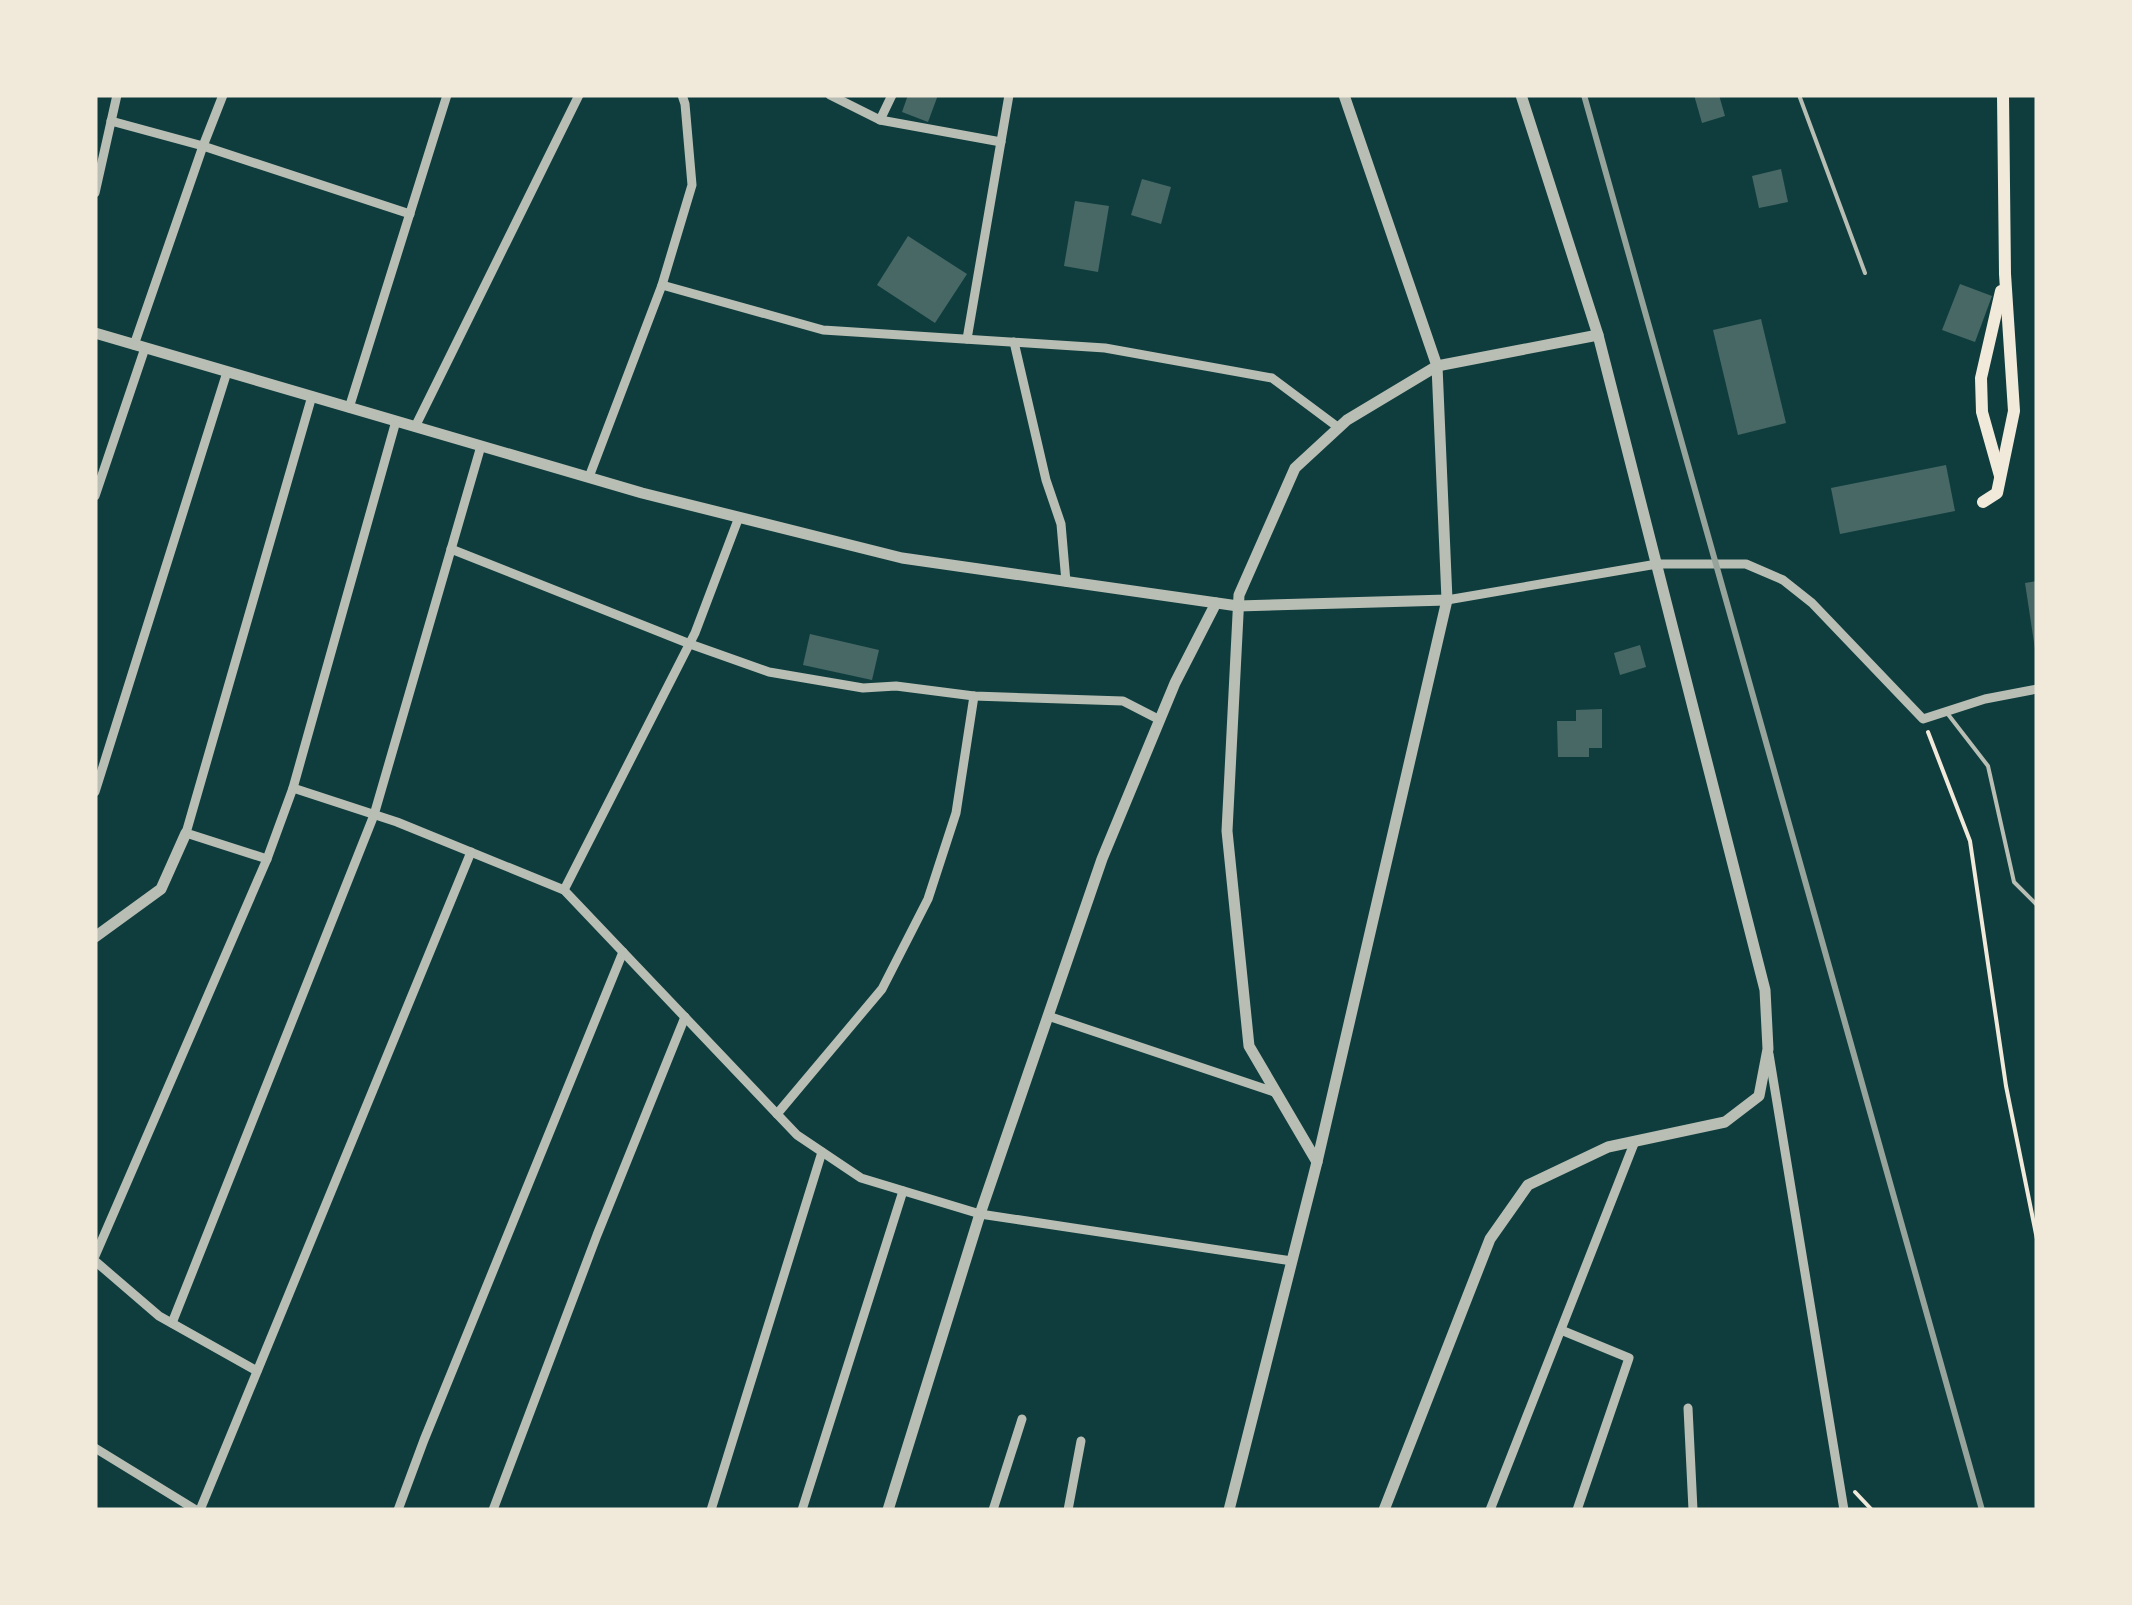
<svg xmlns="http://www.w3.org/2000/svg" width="2132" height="1605" font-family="Jost,sans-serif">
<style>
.building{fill:#486865}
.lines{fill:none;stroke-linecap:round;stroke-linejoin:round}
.path{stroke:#f1e9da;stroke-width:4}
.service{stroke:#b8beb3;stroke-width:4}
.minor{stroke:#b8beb3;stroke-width:9}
.tertiary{stroke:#b8beb3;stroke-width:11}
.secondary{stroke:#f1e9da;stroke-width:12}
.rail{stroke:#97a49c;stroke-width:6}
</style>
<rect width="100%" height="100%" fill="#0f3d3e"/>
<g class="building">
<polygon points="908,95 938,95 928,122 902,112"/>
<polygon points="1694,95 1719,95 1725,116 1702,123"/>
<polygon points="1781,169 1788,202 1759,208 1752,176"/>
<polygon points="1142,179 1171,187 1161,224 1131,215"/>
<polygon points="1075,201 1109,206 1098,272 1064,266"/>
<polygon points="908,236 967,274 935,323 877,285"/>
<polygon points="1960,284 1992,296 1975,342 1942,330"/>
<polygon points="1761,319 1786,423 1738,435 1713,330"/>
<polygon points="1946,465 1955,511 1840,534 1831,488"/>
<polygon points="2037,581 2037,648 2035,649 2025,583"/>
<polygon points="810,634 879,650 872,680 803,665"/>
<polygon points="1640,645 1646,667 1620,675 1614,653"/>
<polygon points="1602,709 1602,748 1589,748 1589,757 1558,757 1557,721 1576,721 1576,710"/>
</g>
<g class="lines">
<g class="path">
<polyline points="1928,732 1970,841 2006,1086 2037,1239"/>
<polyline points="1855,1492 1872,1510"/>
</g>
<g class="service">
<polyline points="1799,95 1865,273"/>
<polyline points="1947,713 1988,766 2014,882 2037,905"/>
</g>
<g class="minor">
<polyline points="830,95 880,120 1001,142"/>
<polyline points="880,120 892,95"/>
<polyline points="111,121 203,146 410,214"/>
<polyline points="95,193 117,95"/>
<polyline points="662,285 823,330 1105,348 1272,378 1339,428"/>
<polyline points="967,339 1009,95"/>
<polyline points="1014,342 1046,480 1061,524 1066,582"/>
<polyline points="134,345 203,146 223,95"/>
<polyline points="349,408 447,95"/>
<polyline points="415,427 579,95"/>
<polyline points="589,477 662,285 692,185 685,104 682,95"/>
<polyline points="95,496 145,348"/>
<polyline points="451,549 690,644 769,672 863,688 896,686 974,696 1123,701 1160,720"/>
<polyline points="1447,600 1657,564 1746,564 1783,580 1812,603 1923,719 1985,699 2037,689"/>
<polyline points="293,788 397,822 564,890 797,1135 861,1178 980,1214 1292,1261"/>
<polyline points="95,792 227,372"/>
<polyline points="267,859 186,833 312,396"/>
<polyline points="564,890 695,633 739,517"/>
<polyline points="1048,1016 1277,1093"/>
<polyline points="1769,1054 1844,1510"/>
<polyline points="777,1114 882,989 928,899 956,813 974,696"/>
<polyline points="95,1256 267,859 293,788 396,421"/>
<polyline points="95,1261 159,1316 257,1371"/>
<polyline points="172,1323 374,815 481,446"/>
<polyline points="1561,1330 1629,1358 1577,1510"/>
<polyline points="1688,1408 1693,1510"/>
<polyline points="95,1448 196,1510"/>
<polyline points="200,1510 471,852"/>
<polyline points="398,1510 424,1440 623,952"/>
<polyline points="493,1510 597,1235 685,1017"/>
<polyline points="711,1510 822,1152"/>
<polyline points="802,1510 903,1191"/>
<polyline points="993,1510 1022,1419"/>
<polyline points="1068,1510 1081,1441"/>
<polyline points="1490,1510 1635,1141"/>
</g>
<g class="tertiary">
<polyline points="95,333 642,493 902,558 1238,606 1447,600"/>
<polyline points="95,937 161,889 186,833"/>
<polyline points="1317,1162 1249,1046 1227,831 1239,595 1295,468 1347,420 1437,366 1598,335"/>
<polyline points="888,1510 980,1214 1102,859 1175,683 1216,603"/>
<polyline points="1229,1510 1317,1162 1447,600 1437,366 1344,95"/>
<polyline points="1384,1510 1490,1239 1528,1185 1608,1147 1725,1122 1759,1096 1768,1049 1765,990 1598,335 1521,95"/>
</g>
<g class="secondary">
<polyline points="2000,476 1982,412 1981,378 2001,291"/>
<polyline points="1983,502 1997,493 2014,411 2005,274 2003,95"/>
</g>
<polyline class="rail" points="1584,95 1982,1510"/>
</g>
<rect width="2132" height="1605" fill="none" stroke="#f1e9da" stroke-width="195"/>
</svg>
